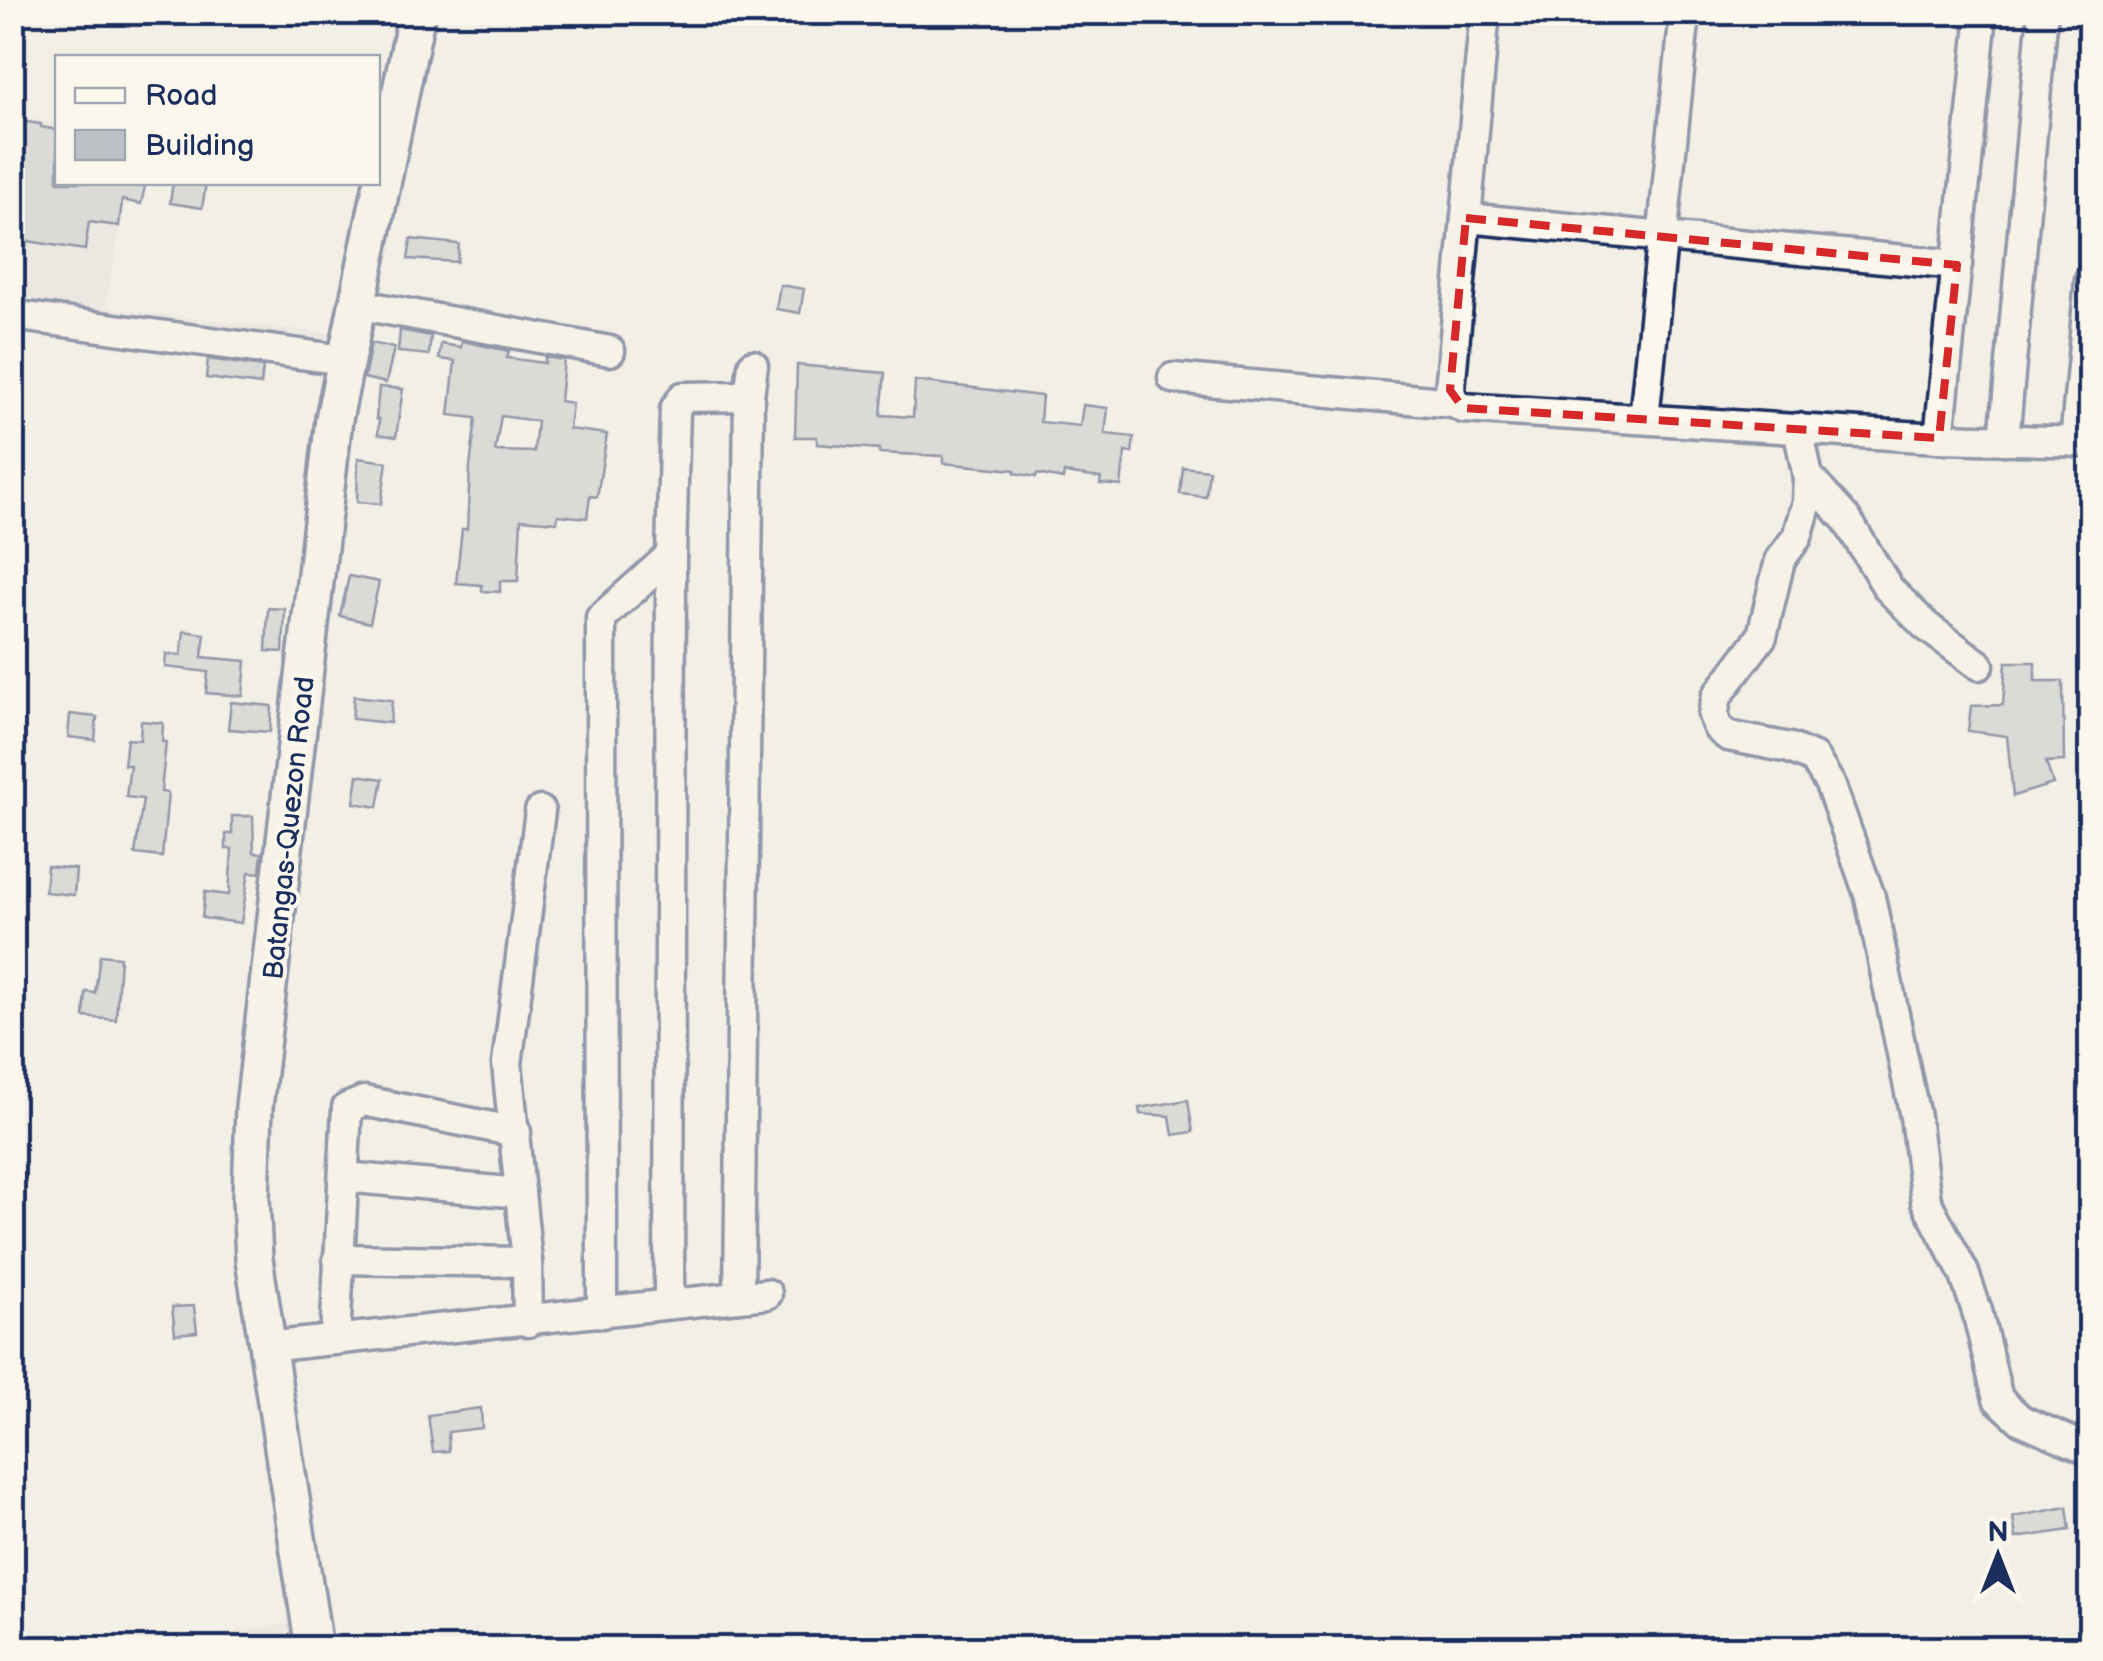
<svg xmlns="http://www.w3.org/2000/svg" width="2103" height="1661" font-family="'Balsamiq Sans',sans-serif">
<style>
.built{fill:#e2e1dc}
.building{fill:#bdc0c4;stroke:#1b2f5e;stroke-width:2.5;fill-rule:evenodd}
.lines{fill:none;stroke-linecap:round;stroke-linejoin:round}
.minor-casing{stroke:#1b2f5e;stroke-width:35}
.major-casing{stroke:#1b2f5e;stroke-width:42}
.minor{stroke:#fbf7ec;stroke-width:28}
.major{stroke:#fbf7ec;stroke-width:35}
.marked{fill:none;stroke:#d62828;stroke-width:8;stroke-dasharray:20 12;stroke-linejoin:round}
.labels{text-anchor:middle;stroke-width:8;stroke-linejoin:round;paint-order:stroke}
.street-label{font-size:28px;fill:#1b2f5e;stroke:#fbf7ec}
</style>
<rect width="100%" height="100%" fill="#f2efe6"/>
<filter id="ink" filterUnits="userSpaceOnUse"><feTurbulence type="fractalNoise" baseFrequency=".01" numOctaves="2"/><feDisplacementMap in="SourceGraphic" scale="20" xChannelSelector="R" yChannelSelector="G"/><feConvolveMatrix kernelMatrix="1 2 1 2 8 2 1 2 1" color-interpolation-filters="sRGB"/></filter>
<g filter="url(#ink)">
<g class="built">
<polygon points="13,117 57,123 58,182 129,183 105,308 330,333 322,370 13,326"/>
<polygon points="290,1623 294,1648 141,1648"/>
</g>
<g class="building">
<polygon points="12,120 41,124 41,127 58,130 58,182 146,182 141,204 122,200 119,226 89,222 85,250 27,241 26,246 12,245"/>
<polygon points="173,182 206,184 202,208 170,203"/>
<polygon points="411,239 459,244 457,262 408,259"/>
<polygon points="780,285 804,289 800,313 776,309"/>
<polygon points="400,330 431,336 429,355 398,352"/>
<path d="M462 341 509 351 507 358 545 363V357L564 360 560 401 572 403 569 429 607 434 597 497 590 496 587 518 558 515 557 522 521 519 518 581H500V592L482 591V585L456 583 462 529H467L470 467 476 418 449 415 455 361 439 359 441 344 461 347ZM501 416 537 421 534 452 495 451Z"/>
<polygon points="371,343 394,348 386,383 364,378"/>
<polygon points="208,359 263,367 261,385 206,378"/>
<polygon points="797,365 885,373 881,415 913,417 915,381 1042,396 1040,422 1080,426 1083,405 1108,408 1105,434 1134,437 1132,453 1125,452 1121,486 1100,484 1101,478 1064,473 1063,479 1037,474 1036,477 1015,473 1015,470 943,463 943,456 879,453 879,449 817,444 817,437 795,437"/>
<polygon points="379,387 403,389 396,437 378,434 379,419 376,419"/>
<polygon points="358,458 387,462 381,504 357,502"/>
<polygon points="1183,467 1209,470 1206,497 1180,494"/>
<polygon points="349,576 379,582 370,623 340,616"/>
<polygon points="268,608 285,609 283,652 266,651"/>
<polygon points="184,631 205,634 202,657 246,661 243,696 206,693 208,672 165,667 166,654 181,655"/>
<polygon points="2006,662 2035,662 2035,681 2063,681 2064,761 2046,762 2053,784 2013,796 2007,736 1968,731 1971,706 2003,705"/>
<polygon points="354,696 392,700 390,723 352,719"/>
<polygon points="231,702 272,706 270,732 228,729"/>
<polygon points="70,714 97,717 95,740 68,737"/>
<polygon points="141,721 163,723 162,742 166,742 161,792 168,793 162,857 135,854 143,799 126,797 130,765 124,765 127,739 140,740"/>
<polygon points="358,775 383,779 378,807 354,803"/>
<polygon points="232,816 253,816 254,852 262,853 260,873 249,872 241,923 202,918 205,892 229,895 232,849 226,849 226,834 232,834"/>
<polygon points="47,866 76,869 74,895 45,892"/>
<polygon points="100,955 120,957 116,1020 84,1017 86,992 95,993"/>
<polygon points="1188,1100 1193,1132 1173,1135 1170,1116 1140,1114 1139,1108"/>
<polygon points="194,1306 197,1332 175,1334 172,1307"/>
<polygon points="481,1408 482,1428 448,1432 449,1451 433,1452 428,1415"/>
<polygon points="2067,1507 2070,1530 2016,1538 2013,1517"/>
</g>
<g class="lines">
<g class="minor-casing">
<g id="minor">
<polyline points="1485,12 1450,390 1454,403 1463,408 1939,438 2090,442"/>
<polyline points="1466,218 1957,265"/>
<polyline points="356,304 610,351"/>
<polyline points="12,315 344,360"/>
<polyline points="1173,378 1454,403"/>
<polyline points="1644,419 1685,12"/>
<polyline points="1798,428 1808,477 1807,502 1797,537 1780,560 1762,636 1717,696 1713,715 1718,728 1728,736 1790,748 1814,758 1830,784 1870,897 1915,1117 1926,1201 1964,1273 1977,1311 1998,1399 2021,1420 2090,1450"/>
<polyline points="1939,438 1982,14 1969,12"/>
<polyline points="2004,440 2043,12"/>
<polyline points="2075,442 2090,280"/>
<polyline points="1808,477 1847,520 1888,588 1926,626 1979,665"/>
<polyline points="344,1177 520,1193"/>
<polyline points="338,1259 527,1262"/>
<polyline points="739,1297 749,396 753,365"/>
<polyline points="669,1303 671,555 675,409 683,397 749,396"/>
<polyline points="602,1313 601,618 671,555"/>
<polyline points="528,1322 527,1262 507,1064 540,811"/>
<polyline points="335,1340 347,1108 364,1101 516,1132"/>
<polyline points="266,1347 767,1294"/>
</g>
</g>
<g class="major-casing">
<polyline id="major" points="314,1648 254,1259 251,1199 254,1107 334,419 417,12"/>
</g>
<use href="#minor" class="minor"/>
<use href="#major" class="major"/>
</g>
</g>
<path d="M0 0H2103V1661H0ZM1466 218 1957 265 1939 438 1463 408 1450 390Z" fill="#f2efe6" fill-opacity=".55" fill-rule="evenodd"/>
<path class="marked" d="M1466 218 1957 265 1939 438 1463 408 1450 390Z"/>
<g class="labels">
<g class="street-label">
<text transform="translate(288 828) rotate(-84)" y="10">Batangas-Quezon Road</text>
</g>
</g>
<rect width="2103" height="1661" fill="none" stroke="#fbf7ec" stroke-width="50"/>
<rect x="25" y="25" width="2053" height="1611" fill="none" stroke="#1b2f5e" stroke-width="4" filter="url(#ink)"/>
<rect x="55" y="55" width="325" height="130" fill="#fbf7ec" stroke="#a1a7b3" stroke-width="2.5"/>
<rect x="75" y="88" width="50" height="15" fill="#fbf7ec" stroke="#a1a7b3" stroke-width="2.5"/>
<text x="145" y="105" font-size="30" fill="#1b2f5e">Road</text>
<rect x="75" y="130" width="50" height="30" fill="#bdc0c4" stroke="#a1a7b3" stroke-width="2.5"/>
<text x="145" y="155" font-size="30" fill="#1b2f5e">Building</text>
<g transform="translate(1998 1556)" stroke="#fbf7ec" stroke-width="8" paint-order="stroke">
<path d="M0-8L18 38L0 25L-18 38Z" fill="#1b2f5e"/>
<text y="-15" font-size="28" font-weight="bold" text-anchor="middle" fill="#1b2f5e">N</text>
</g>
</svg>
